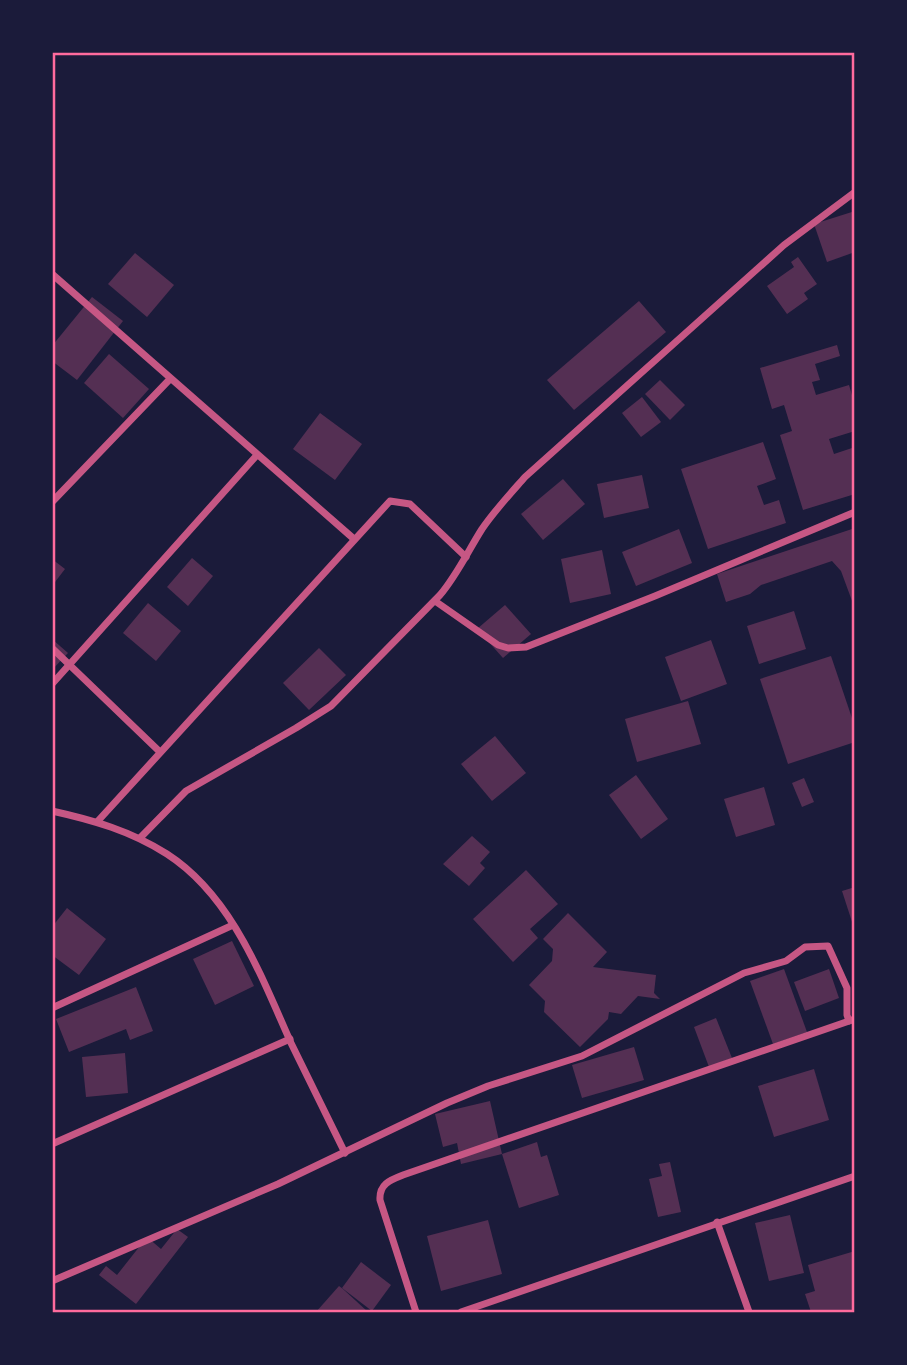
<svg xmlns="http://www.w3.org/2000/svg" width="907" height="1365" font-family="Barlow,sans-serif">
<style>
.building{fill:#542f53}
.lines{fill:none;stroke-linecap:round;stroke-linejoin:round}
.minor{stroke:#c65784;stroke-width:7}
.neatline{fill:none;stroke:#ff6b9d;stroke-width:2.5}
</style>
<rect width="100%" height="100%" fill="#1b1b3a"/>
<g class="building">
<polygon points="855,211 855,252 827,262 814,224"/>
<polygon points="135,253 174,285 147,317 108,284"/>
<polygon points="798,257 817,284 804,293 808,299 787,314 767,286 794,267 791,262"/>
<polygon points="92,297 123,321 77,380 52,361 52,346"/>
<polygon points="639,301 666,332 574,410 547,380"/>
<polygon points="837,345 840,356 815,364 820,380 812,382 816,395 849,385 854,402 855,431 829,439 834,454 855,447 855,494 803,510 780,435 792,431 784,405 772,409 760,368"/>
<polygon points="109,354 149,389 123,418 84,383"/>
<polygon points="660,380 685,405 670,420 645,394"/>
<polygon points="642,397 661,422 641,437 622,413"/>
<polygon points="320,413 362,444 335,480 293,449"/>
<polygon points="763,442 776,479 757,486 764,505 779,500 786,523 708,549 681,469"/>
<polygon points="642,475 649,508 604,518 597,484"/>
<polygon points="563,479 585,504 543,540 521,514"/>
<polygon points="855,528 855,609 841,571 832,561 761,585 750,594 726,602 717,574"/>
<polygon points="679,529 692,563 636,586 622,552"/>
<polygon points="602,550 611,594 570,603 561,559"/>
<polygon points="192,558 213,576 188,606 167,587"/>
<polygon points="52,559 65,569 52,586"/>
<polygon points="148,603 181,631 156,661 123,633"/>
<polygon points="505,605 531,634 503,658 477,629"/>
<polygon points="794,611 806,649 759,664 747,626"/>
<polygon points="52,639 68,653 52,670"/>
<polygon points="711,640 727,684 681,701 665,657"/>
<polygon points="319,648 346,675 309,710 283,683"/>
<polygon points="831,656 855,727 855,742 788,764 760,679"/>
<polygon points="688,701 701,744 637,762 625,719"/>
<polygon points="495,736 526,773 492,801 461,764"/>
<polygon points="636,775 668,819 641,839 609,795"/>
<polygon points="804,778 814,802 802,807 792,783"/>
<polygon points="764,787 775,825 736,837 724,799"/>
<polygon points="472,836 490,852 480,863 485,868 469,886 443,864"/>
<polygon points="526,870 558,904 530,929 538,938 513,962 473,919"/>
<polygon points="855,887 855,928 854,928 842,891"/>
<polygon points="67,908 106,939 79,975 52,955 52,927"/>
<polygon points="568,913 607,952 593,967 656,975 654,993 660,999 638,996 621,1014 609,1012 608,1019 580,1047 544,1012 545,1001 529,985 552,961 553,949 543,939"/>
<polygon points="232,941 254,986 215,1005 193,959"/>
<polygon points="784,969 807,1032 773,1044 750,981"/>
<polygon points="829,969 839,998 805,1011 794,982"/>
<polygon points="136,987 153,1031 130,1040 126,1029 69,1052 56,1019"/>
<polygon points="716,1018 732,1058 709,1067 694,1027"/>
<polygon points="634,1047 644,1080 582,1098 572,1065"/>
<polygon points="125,1053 128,1093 86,1097 82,1057"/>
<polygon points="814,1069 829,1120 774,1137 758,1086"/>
<polygon points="490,1101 502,1154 461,1164 457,1143 443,1147 435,1114"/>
<polygon points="537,1142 541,1157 547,1155 559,1195 519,1208 502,1154"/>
<polygon points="670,1162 681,1212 658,1217 649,1179 662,1176 659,1164"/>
<polygon points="790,1215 804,1273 769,1281 755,1223"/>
<polygon points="488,1220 502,1274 441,1291 427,1236"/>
<polygon points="177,1229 188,1237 136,1304 99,1275 106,1266 117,1275 147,1237 161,1249"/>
<polygon points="855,1251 855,1310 846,1312 811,1312 805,1294 815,1291 808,1265"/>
<polygon points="361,1262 391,1285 372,1311 342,1288"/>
<polygon points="339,1286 343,1289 368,1312 316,1312"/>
</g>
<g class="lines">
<g class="minor">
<polyline points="52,274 354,539"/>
<polyline points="52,502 170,379"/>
<polyline points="435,601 498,645 508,648 526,647 655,596 855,512"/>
<polyline points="52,648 160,752"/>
<polyline points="52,684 257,455"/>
<path d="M52 811C93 820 131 831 167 854 232 896 261 976 291 1043 309 1080 327 1117 345 1153"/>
<polyline points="97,822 390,501 410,504 466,557"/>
<path d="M140 838 186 791 296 728 331 706 440 595C457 575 468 551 482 529 495 510 510 494 525 477L784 245 855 192"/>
<polyline points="52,1008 233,925"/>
<polyline points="52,1144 290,1039"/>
<polyline points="717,1222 749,1312"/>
<polyline points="52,1281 278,1184 447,1103 488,1086 582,1056 744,973 786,961 805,947 828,946 847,988 847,1015 849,1021"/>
<path d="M416 1312 380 1200C379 1184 390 1180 403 1175L855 1019"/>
<polyline points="461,1312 855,1176"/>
</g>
</g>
<rect width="907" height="1365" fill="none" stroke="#1b1b3a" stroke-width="108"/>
<rect x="54" y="54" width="799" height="1257" class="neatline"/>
</svg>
